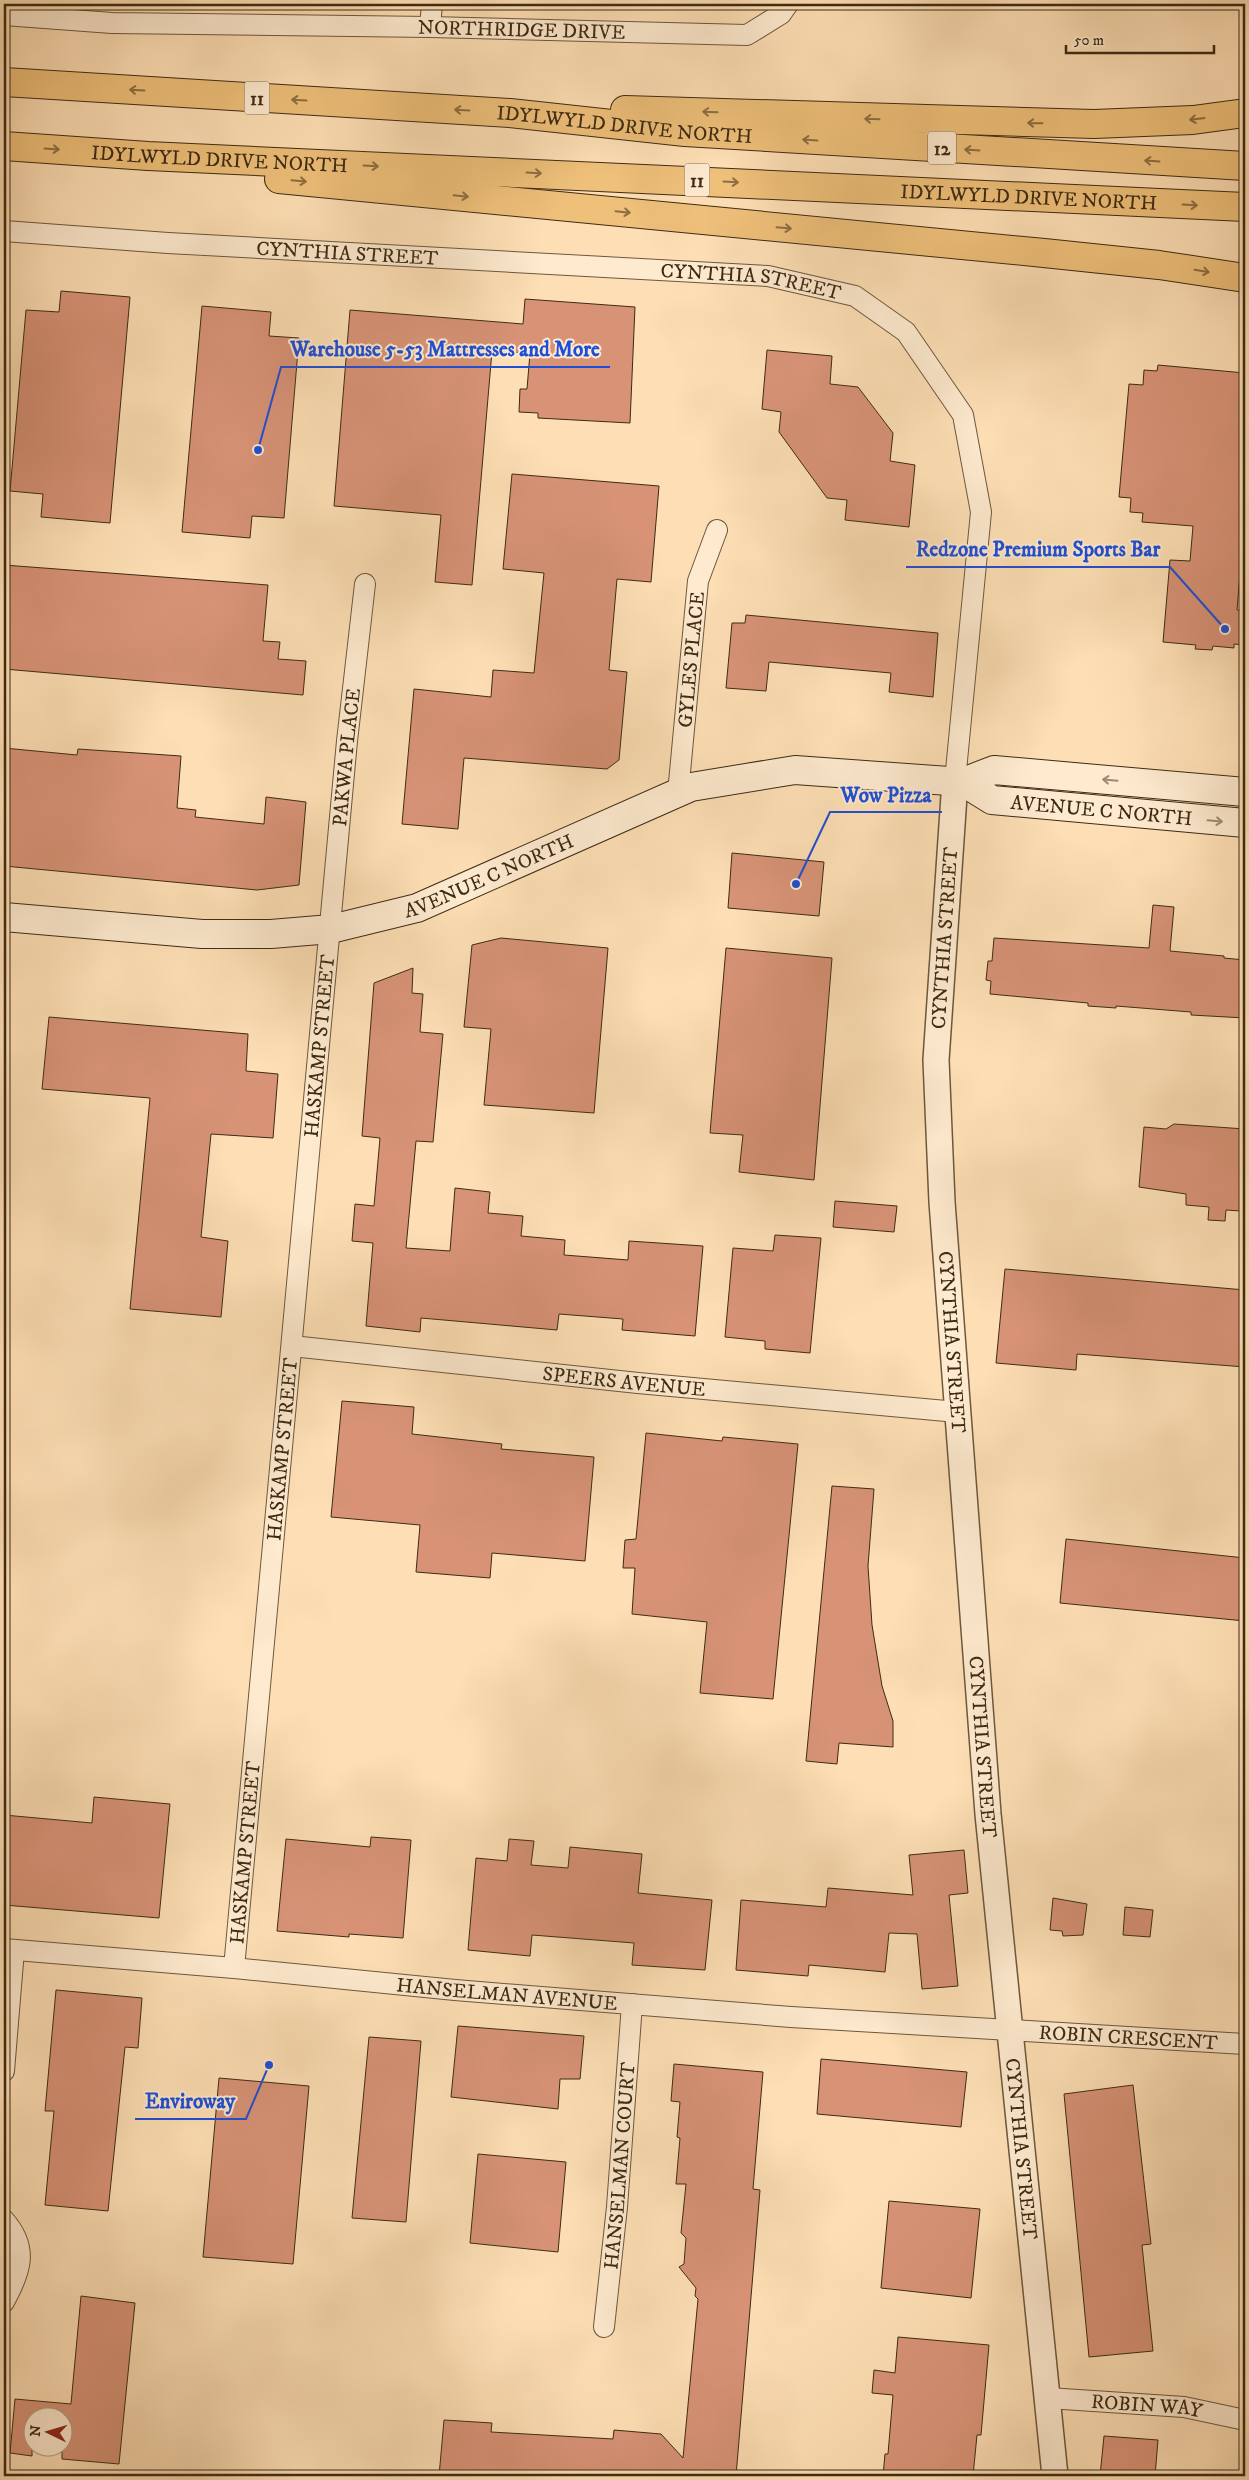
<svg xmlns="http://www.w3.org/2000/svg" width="1249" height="2480" font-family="'IM FELL DW Pica',serif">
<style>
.building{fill:#d89377;stroke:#3d2b14}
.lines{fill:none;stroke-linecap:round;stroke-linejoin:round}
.minor-casing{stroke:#6d583c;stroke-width:22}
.tertiary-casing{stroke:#6d583c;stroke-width:28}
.secondary-casing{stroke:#3d2b14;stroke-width:30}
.motorway-casing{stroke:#3d2b14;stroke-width:30}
.minor{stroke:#feeacf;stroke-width:20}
.tertiary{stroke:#feeacf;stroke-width:25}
.secondary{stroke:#feeacf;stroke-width:28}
.motorway{stroke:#efc07a;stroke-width:28}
.oneway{stroke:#8d6e42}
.oneway2{stroke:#9e8a72}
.labels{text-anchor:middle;stroke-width:4;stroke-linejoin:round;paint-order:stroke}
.shield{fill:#feeacf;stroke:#77644c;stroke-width:1}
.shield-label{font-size:19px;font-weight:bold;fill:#3d2b14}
.street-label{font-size:20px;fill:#3d2b14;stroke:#feeacf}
.leader{fill:none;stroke:#1d4ed8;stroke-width:2}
.callout-dot{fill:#1d4ed8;stroke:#feeacf;stroke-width:2}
.callout-label{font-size:21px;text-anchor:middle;font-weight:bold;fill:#1d4ed8;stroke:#feeacf;stroke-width:4;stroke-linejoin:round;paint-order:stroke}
</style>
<rect width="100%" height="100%" fill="#fedfb5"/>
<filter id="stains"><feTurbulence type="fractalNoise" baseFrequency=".004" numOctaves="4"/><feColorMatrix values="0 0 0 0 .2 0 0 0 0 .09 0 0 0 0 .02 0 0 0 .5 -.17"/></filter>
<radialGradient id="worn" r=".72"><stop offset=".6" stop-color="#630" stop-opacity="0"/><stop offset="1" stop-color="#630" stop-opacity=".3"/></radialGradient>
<g class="building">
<polygon points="61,291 130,297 110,523 41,517 43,494 10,491 26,310 59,312"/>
<polygon points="525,299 635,307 630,423 538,418 538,413 519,412 520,389 527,389 530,353 492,351 472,585 435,582 441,515 334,506 350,310 523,324"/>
<polygon points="202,306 271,312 269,336 299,338 284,518 252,516 250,538 182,532"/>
<polygon points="767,350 832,356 830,384 858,387 893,433 890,461 915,465 909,527 845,520 847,500 827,498 779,432 781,412 762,409"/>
<polygon points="1158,365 1245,373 1245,548 1242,548 1237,610 1245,610 1245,645 1234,644 1234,648 1213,646 1212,650 1195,649 1196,645 1163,642 1170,560 1190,561 1193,526 1142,522 1143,513 1130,512 1131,498 1119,497 1129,384 1143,385 1144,370 1157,371"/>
<polygon points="512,474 659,486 651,582 617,579 609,670 627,672 619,760 607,769 464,758 458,829 402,824 414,689 491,697 493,670 534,673 544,573 503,569"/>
<polygon points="4,565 268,585 263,641 280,642 278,659 306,661 303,695 4,669"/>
<polygon points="746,615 938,633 933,697 889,692 891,673 769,662 766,691 726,688 732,623 745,623"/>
<polygon points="4,748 77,755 78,749 181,756 177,808 196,810 195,817 264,824 266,797 306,802 299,885 257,890 4,866"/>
<polygon points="732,853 824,862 819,916 728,908"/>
<polygon points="1153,905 1174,907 1170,951 1224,956 1224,958 1245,960 1245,1018 1191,1015 1191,1012 1116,1006 1116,1008 1088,1006 1088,1003 990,994 991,981 986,980 988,961 992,961 994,938 1149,948"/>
<polygon points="501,938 608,948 594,1113 484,1105 491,1029 464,1027 472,945"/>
<polygon points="726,948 832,958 814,1180 739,1172 743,1135 710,1133"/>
<polygon points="413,968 412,993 423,994 420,1032 443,1034 433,1142 416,1141 406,1248 450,1251 455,1188 490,1192 488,1213 523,1216 521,1236 565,1240 564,1255 628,1260 629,1241 703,1246 695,1336 622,1330 623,1319 559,1314 557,1330 421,1318 420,1332 366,1326 373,1243 352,1241 355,1204 374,1206 380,1138 362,1136 374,983"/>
<polygon points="49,1017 248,1034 246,1071 278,1074 273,1138 211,1134 201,1237 228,1241 221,1317 130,1309 150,1098 42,1089"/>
<polygon points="1174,1124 1245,1129 1245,1207 1241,1207 1241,1211 1226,1210 1225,1221 1208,1220 1209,1207 1186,1205 1186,1194 1139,1187 1144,1127 1166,1129"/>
<polygon points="835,1201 897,1206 894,1232 833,1227"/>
<polygon points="775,1235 821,1238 810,1353 765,1349 765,1341 725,1337 733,1248 773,1251"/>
<polygon points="1005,1269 1245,1290 1245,1367 1077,1354 1076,1370 996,1363"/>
<polygon points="342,1401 414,1407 412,1434 502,1444 501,1449 594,1457 585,1561 492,1553 490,1578 416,1572 420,1525 331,1517"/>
<polygon points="646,1433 722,1441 723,1437 798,1444 773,1699 700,1693 707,1622 632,1614 635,1568 623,1568 625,1540 636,1539"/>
<polygon points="832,1486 874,1489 868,1566 872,1625 882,1686 893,1721 893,1747 839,1743 837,1764 806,1761"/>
<polygon points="1066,1539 1245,1558 1245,1621 1060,1603"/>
<polygon points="94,1797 170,1804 159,1918 4,1905 4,1815 92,1823"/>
<polygon points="371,1837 411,1840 403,1938 349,1934 349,1937 277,1931 286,1839 370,1847"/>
<polygon points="509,1839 534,1841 531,1865 568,1868 570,1847 642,1854 638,1893 712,1900 705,1970 632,1965 634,1943 532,1935 530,1956 468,1950 476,1858 507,1861"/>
<polygon points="964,1850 968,1893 949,1895 958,1986 922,1989 917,1934 889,1933 885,1972 809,1965 808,1976 736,1970 741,1900 826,1907 828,1888 913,1895 909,1855"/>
<polygon points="1053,1898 1087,1904 1083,1935 1063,1936 1062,1931 1050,1930"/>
<polygon points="1125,1907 1153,1910 1150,1937 1123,1935"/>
<polygon points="56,1990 142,1998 138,2048 125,2047 108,2211 45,2205 54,2111 45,2111"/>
<polygon points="458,2026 584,2036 580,2079 560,2079 558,2109 451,2097"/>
<polygon points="369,2037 421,2041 406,2222 352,2218"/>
<polygon points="821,2059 967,2072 961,2127 817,2114"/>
<polygon points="674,2064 763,2072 753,2189 760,2190 736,2476 439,2476 444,2420 492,2423 491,2432 613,2439 614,2430 661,2434 683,2458 698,2299 695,2296 696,2288 679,2267 684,2264 686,2238 681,2233 686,2184 676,2184 680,2138 677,2137 680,2102 671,2101"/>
<polygon points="219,2078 309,2086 293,2264 203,2257"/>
<polygon points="1133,2085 1151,2244 1142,2245 1153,2351 1089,2357 1064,2094"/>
<polygon points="478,2154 566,2162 558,2252 470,2243"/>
<polygon points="889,2201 980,2209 971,2298 881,2288"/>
<polygon points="81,2296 135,2303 119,2464 62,2459 62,2418 32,2418 32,2456 10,2453 15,2399 71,2404"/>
<polygon points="898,2337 989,2345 981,2435 977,2435 973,2476 883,2476 885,2454 888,2454 893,2395 872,2393 874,2370 895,2373"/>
<polygon points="1104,2436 1158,2440 1155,2476 1100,2476"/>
</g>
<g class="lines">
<g class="minor-casing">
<g id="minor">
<path id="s1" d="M4 15 112 23 430 27 747 35 781 14 788 4"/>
<polyline points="430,27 432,4"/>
<path id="s2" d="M4 231 168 243 768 276 855 296 906 332 963 415 981 512 955 781"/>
<path id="s3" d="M678 793 698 581 717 530"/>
<path id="s4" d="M292 1346 638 1383 957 1412"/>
<path id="s5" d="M4 1949 234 1968 455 1990 791 2017 1245 2044"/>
<path id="s6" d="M234 1968 347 741 365 584"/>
<polyline points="4,2071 14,1950"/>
<path d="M4 2220C29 2248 21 2271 4 2302"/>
<path id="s7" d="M604 2327 617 2207 632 2004"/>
<path id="s8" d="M1048 2398 1184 2407 1245 2420"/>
</g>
</g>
<g class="tertiary-casing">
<g id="tertiary">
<path id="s9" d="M955 781 936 1060 942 1202 988 1814 1055 2476"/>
</g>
</g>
<g class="secondary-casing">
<g id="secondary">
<path id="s10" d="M963 782 992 800 1245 823"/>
<path id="s11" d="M4 917 202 934H271L331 929 417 908 691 787 795 770 963 782 994 770 1245 792"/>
</g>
</g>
<g class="motorway-casing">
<g id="motorway">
<path id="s12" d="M4 82 510 113 685 132 1245 166"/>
<polyline points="625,110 1094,124 1193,120 1245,113"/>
<path id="s13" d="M4 146 148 156 1245 207"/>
<polyline points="279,179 1044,253 1159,265 1245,278"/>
</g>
</g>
<use href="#minor" class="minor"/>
<use href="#tertiary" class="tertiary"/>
<use href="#secondary" class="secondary"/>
<use href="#motorway" class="motorway"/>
</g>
<defs><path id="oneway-shaft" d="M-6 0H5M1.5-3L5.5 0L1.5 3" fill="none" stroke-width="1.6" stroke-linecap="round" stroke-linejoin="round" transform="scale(1.25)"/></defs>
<g class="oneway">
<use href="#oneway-shaft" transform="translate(137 90) rotate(-177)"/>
<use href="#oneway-shaft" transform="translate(299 100) rotate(-177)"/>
<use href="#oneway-shaft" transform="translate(462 110) rotate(-177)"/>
<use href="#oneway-shaft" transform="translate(710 112) rotate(-178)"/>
<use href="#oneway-shaft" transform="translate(872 119) rotate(-178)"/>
<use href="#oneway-shaft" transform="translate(1197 119) rotate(173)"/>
<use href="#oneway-shaft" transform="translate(1035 123) rotate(-179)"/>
<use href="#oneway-shaft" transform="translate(810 140) rotate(-176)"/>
<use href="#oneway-shaft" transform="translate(52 149) rotate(4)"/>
<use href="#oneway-shaft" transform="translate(972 150) rotate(-176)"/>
<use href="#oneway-shaft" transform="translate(1152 161) rotate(-176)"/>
<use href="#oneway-shaft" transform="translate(371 166) rotate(3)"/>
<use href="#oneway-shaft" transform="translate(534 173) rotate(3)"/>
<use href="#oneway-shaft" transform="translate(299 181) rotate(5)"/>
<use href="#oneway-shaft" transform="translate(731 182) rotate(3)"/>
<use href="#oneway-shaft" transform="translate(461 196) rotate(6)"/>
<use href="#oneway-shaft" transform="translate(1190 205) rotate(3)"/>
<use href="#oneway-shaft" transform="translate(623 212) rotate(6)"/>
<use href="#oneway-shaft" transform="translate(784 228) rotate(5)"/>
<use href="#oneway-shaft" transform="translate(1202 271) rotate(9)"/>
</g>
<g class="oneway2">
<use href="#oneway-shaft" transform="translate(1110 780) rotate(-175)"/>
<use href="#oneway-shaft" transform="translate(1215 821) rotate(5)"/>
</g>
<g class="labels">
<g class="shield">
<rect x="244.5" y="81.5" width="25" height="33" rx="4"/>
<rect x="928" y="131.5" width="28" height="33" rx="4"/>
<rect x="684.5" y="163.5" width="25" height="33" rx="4"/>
</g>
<g class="shield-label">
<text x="257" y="105">11</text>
<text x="942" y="155">12</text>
<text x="697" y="187">11</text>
</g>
<g class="street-label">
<text dy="7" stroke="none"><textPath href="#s1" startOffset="518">NORTHRIDGE DRIVE</textPath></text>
<text dy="7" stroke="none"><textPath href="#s12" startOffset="622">IDYLWYLD DRIVE NORTH</textPath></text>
<text dy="7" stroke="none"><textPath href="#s13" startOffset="216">IDYLWYLD DRIVE NORTH</textPath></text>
<text dy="7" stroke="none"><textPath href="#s13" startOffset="1026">IDYLWYLD DRIVE NORTH</textPath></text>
<text dy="7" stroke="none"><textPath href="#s2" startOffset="344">CYNTHIA STREET</textPath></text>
<text dy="7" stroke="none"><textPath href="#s2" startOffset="749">CYNTHIA STREET</textPath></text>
<text dy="7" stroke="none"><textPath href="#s3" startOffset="134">GYLES PLACE</textPath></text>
<text dy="7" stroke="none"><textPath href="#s6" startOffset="1216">PAKWA PLACE</textPath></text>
<text dy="7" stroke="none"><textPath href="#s10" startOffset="144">AVENUE C NORTH</textPath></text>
<text dy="7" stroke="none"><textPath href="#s11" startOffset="495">AVENUE C NORTH</textPath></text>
<text transform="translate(944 938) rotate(-86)" y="7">CYNTHIA STREET</text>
<text dy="7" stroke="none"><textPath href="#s6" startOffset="926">HASKAMP STREET</textPath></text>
<text dy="7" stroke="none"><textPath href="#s9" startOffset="562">CYNTHIA STREET</textPath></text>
<text dy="7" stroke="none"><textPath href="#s4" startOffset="334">SPEERS AVENUE</textPath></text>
<text dy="7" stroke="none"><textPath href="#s6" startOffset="521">HASKAMP STREET</textPath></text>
<text dy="7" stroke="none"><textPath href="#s9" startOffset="968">CYNTHIA STREET</textPath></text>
<text dy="7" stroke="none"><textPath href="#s6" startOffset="116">HASKAMP STREET</textPath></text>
<text dy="7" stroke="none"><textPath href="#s5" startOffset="505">HANSELMAN AVENUE</textPath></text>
<text dy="7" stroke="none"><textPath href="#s5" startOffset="1128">ROBIN CRESCENT</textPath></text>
<text dy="7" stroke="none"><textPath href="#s9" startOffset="1372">CYNTHIA STREET</textPath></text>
<text dy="7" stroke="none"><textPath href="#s7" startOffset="162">HANSELMAN COURT</textPath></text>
<text dy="7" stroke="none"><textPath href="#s8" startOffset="99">ROBIN WAY</textPath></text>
</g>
</g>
<path class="leader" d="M258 450L281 367H610M1225 629L1170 567H906M796 884L830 812H942M269 2065L246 2119H135"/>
<g class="callout-dot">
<circle cx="258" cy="450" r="5"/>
<circle cx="1225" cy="629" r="5"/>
<circle cx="796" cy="884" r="5"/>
<circle cx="269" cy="2065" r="5"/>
</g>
<g class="callout-label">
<text x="445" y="356">Warehouse 5-53 Mattresses and More</text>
<text x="1038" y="556">Redzone Premium Sports Bar</text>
<text x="886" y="802">Wow Pizza</text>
<text x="190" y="2108">Enviroway</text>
</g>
<rect width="1249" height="2480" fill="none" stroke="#fedfb5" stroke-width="20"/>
<rect x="5" y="5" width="1239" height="2470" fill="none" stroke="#3d2b14" stroke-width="2.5"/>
<rect x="10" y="10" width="1229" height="2460" fill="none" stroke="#3d2b14"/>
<g transform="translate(48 2432) rotate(275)"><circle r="24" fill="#feeacf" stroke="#b19e84"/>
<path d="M0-4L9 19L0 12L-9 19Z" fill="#8f2418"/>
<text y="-8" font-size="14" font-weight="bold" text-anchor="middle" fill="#3d2b14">N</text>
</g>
<path d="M1066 45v8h148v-8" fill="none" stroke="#3d2b14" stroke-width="2.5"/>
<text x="1074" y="45" font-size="15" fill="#3d2b14" stroke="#feeacf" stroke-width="4" paint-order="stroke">50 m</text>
<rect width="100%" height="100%" filter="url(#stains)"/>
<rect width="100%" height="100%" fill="url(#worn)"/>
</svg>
